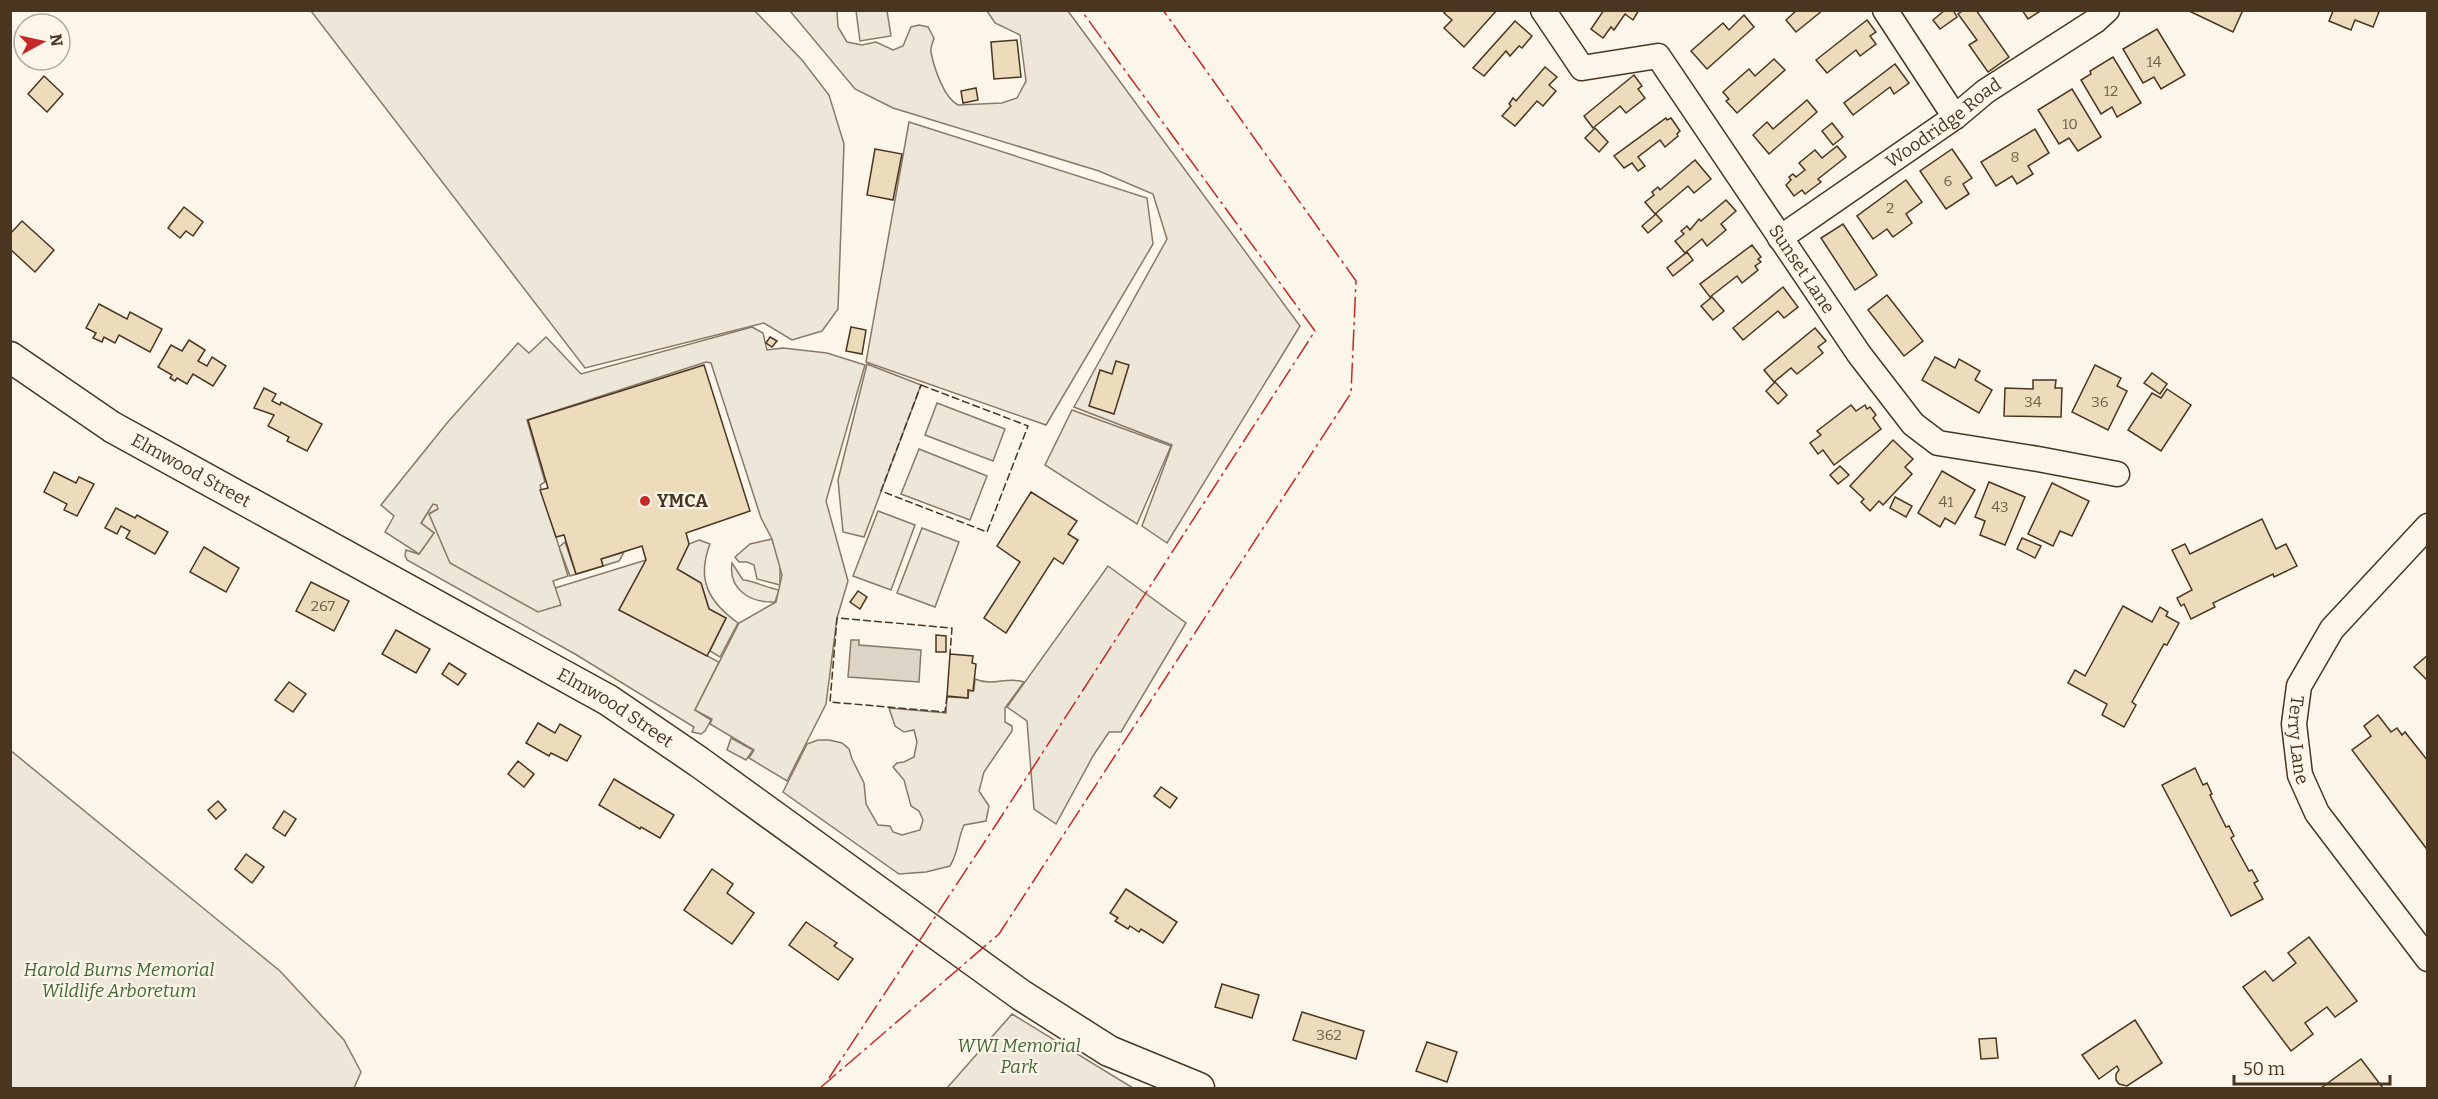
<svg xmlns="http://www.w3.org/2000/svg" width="2438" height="1099" font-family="Bitter,serif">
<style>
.green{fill:#ede6d9;stroke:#887966;stroke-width:1.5}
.parking{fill:#ede7d9;stroke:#887966;stroke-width:1.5}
.water{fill:#dcd4c6;stroke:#887966;stroke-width:1.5}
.building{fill:#ecdcbc;stroke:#4a3520;stroke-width:1.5}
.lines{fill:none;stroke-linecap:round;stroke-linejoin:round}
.minor-casing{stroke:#4a3520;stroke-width:27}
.major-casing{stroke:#4a3520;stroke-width:33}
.minor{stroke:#fbf6e9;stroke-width:24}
.major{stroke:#fbf6e9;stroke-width:30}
.fence{stroke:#4a3520;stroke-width:1.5;stroke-dasharray:8 3;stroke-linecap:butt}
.power{stroke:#c62828;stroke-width:1.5;stroke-dasharray:21 4.5 3 4.5;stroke-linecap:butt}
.poi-dot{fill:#c62828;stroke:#fbf6e9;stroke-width:2}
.labels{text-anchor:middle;stroke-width:4.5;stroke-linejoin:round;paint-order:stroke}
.number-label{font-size:15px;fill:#725f47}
.street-label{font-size:18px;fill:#4a3520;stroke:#fbf6e9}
.poi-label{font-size:18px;font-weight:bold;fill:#4a3520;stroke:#fbf6e9;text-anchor:start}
.park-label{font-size:18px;font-style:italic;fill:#436837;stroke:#fbf6e9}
</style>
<rect width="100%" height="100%" fill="#fbf6e9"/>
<g class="green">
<polygon points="311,11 755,11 802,60 829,95 844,144 838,309 822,331 792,340 764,323 585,368"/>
<path d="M790 11H837L838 27 847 42 862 45 876 42 893 50 903 46 911 27 919 25 928 27 934 38C933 43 930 47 931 52 934 68 944 98 958 105L1002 103 1017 98 1026 81 1020 35 995 23 987 11H1068L1300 326 1167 543 1142 526 1172 445 1074 407 1167 239 1153 194 1099 171 893 108 855 89Z"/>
<polygon points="856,11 887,11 891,36 860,41"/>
<polygon points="909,122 1147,198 1153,244 1046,425 866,362"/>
<polygon points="867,364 921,385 864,537 843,532 838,480"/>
<polygon points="937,403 1005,429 993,461 925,435"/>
<polygon points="1072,410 1171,446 1137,524 1045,465"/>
<polygon points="919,449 987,476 970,520 901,494"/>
<polygon points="433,504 438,505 438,509 430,513 560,605 555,588 646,560 619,610 719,662 695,710 711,720 705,731 701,734 692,732 694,727 575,654 407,560 405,555 406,550 419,554 434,533 421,523"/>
<polygon points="878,511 915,525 891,590 853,576"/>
<polygon points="922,528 959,542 935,607 897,593"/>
<polygon points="772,539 780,564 780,585 757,579 754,565 747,562 739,562 735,557 750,544"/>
<path d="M699 540 710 544C696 580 709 602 738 623L720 657 710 651 726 618 709 609 701 583 677 569 689 544Z"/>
<polygon points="565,542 576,574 603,566 601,559 624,552 619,561 570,576 559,547"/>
<path d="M732 563 743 580C752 580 767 588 779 590L775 602C751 603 728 590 732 563Z"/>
<path d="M975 679C994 687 1007 676 1024 682L1005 708V722L1012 726V731L984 772 979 791 989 806 986 821 964 825C957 841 959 851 950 866L926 872 899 874 783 792 807 744 818 740H829L842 743 849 749 852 759 864 783 866 804 878 825 890 826 893 832 902 835 920 830 923 820 919 811 911 806 904 780 893 767 897 763 904 762 914 757 917 742 914 730 904 732 895 726 889 708 946 713 947 697 968 698 969 690H974Z"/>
<polygon points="731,738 753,750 746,760 727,750"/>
<polygon points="10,750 280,971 344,1040 361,1072 354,1088 11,1088"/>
<polygon points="1012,1014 1133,1088 947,1088"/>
</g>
<g class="parking">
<polygon points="752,327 763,333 767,350 783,348 827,353 865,365 826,501 848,581 837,618 826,704 787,781 749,758 754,750 710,724 712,719 695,710 739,623 776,602 782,575 772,539 761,518 711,363 706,362 527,420 545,482 540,485 568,576 553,581 561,605 538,612 450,563 429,514 438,509 437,505 433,504 421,523 434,533 419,554 385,532 394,516 381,505 447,423 518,343 529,353 546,337 581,374"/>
<polygon points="1108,566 1186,623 1121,732 1109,732 1093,756 1056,824 1034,809 1027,721 1007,707"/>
</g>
<polygon class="water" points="851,640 859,640 859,645 921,650 919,682 848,677"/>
<g class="building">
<polygon points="1447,10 1497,10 1464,47 1444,28 1452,20 1444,13"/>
<polygon points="1639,10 1633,20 1625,14 1614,30 1611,27 1603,38 1591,29 1604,10"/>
<polygon points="1797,10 1823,10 1796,32 1786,20"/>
<polygon points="1945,10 1953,10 1957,17 1940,29 1933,20"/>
<polygon points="1964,10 1976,10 2009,57 1988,72 1969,45 1977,40 1958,14"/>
<polygon points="2022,10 2038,10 2039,12 2028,19"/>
<polygon points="2187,10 2243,10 2233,32"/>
<polygon points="2331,10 2374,10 2379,12 2373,27 2355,20 2351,30 2329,21 2333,11"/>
<polygon points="1744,15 1754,27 1707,69 1691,51 1723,23 1729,30"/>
<polygon points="1867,20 1876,32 1870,36 1876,44 1860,56 1856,50 1827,73 1816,60"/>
<polygon points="1515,21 1532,36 1522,48 1519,46 1510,56 1506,51 1484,76 1473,68"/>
<polygon points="2157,29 2185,75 2161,89 2154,77 2143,83 2123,49"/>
<polygon points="1017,40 1021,77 994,79 991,42"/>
<polygon points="2113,57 2141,103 2117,117 2112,107 2101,114 2081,80 2091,74 2090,71"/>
<polygon points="1774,59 1785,70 1737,113 1726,101 1729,99 1723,92 1749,69 1755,76"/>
<polygon points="1895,64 1909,83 1894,94 1890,87 1853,115 1844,103"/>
<polygon points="1545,67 1557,77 1549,85 1556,91 1543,106 1537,101 1515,126 1502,116 1511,106 1509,104 1513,98 1516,101"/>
<polygon points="1634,75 1642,86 1638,89 1645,98 1626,113 1620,106 1593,128 1584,116"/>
<polygon points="44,76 63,94 47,112 28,94"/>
<polygon points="976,88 978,100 963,103 961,91"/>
<polygon points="2072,89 2101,137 2078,151 2069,138 2059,144 2038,110"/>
<polygon points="1807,100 1817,112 1769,154 1753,135 1767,122 1773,129"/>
<polygon points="1666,118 1667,120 1671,118 1680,131 1677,134 1678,136 1665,147 1660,140 1638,157 1645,166 1638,171 1632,163 1624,168 1614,156"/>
<polygon points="1832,123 1843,137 1833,145 1822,131"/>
<polygon points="1595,128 1608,142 1599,152 1585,138"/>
<polygon points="2035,129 2049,153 2028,166 2033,174 2017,184 2012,176 1996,186 1981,162"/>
<polygon points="1837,146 1846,157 1818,179 1821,182 1805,194 1802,190 1794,196 1786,185 1791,180 1789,177 1793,174 1796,177 1805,170 1799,163 1815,150 1822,158"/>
<polygon points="875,149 902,154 893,200 867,195"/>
<polygon points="1952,149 1972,178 1963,184 1969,194 1946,209 1920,171"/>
<polygon points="1695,160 1711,179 1694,193 1688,186 1655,214 1645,202 1654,195 1652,192 1658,187 1660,190"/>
<polygon points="1906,180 1922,202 1906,214 1912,223 1893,237 1887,229 1873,239 1857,216"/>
<polygon points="1726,200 1736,211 1721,224 1726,230 1707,246 1702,239 1685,253 1675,241 1684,234 1681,231 1687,226 1690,230 1699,219 1701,221"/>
<polygon points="184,207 203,222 193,236 186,231 180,238 168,228"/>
<polygon points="1656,214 1662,221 1648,233 1642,226"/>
<polygon points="22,221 54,250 35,272 10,249 10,234"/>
<polygon points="1843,224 1877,275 1855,290 1821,238"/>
<polygon points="1752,245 1761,257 1758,259 1761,262 1755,266 1758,270 1742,283 1737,276 1710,297 1700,284"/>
<polygon points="1687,252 1693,260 1673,276 1667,268"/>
<polygon points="1783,287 1798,307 1784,318 1778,311 1743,340 1733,328"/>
<polygon points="1887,295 1923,341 1904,356 1868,310"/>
<polygon points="1712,297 1724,311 1713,320 1701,306"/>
<polygon points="99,304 127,319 130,312 162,329 150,352 119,335 115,343 104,337 102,342 93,338 96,333 86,328"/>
<polygon points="851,327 866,330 862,354 846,351"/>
<polygon points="1815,328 1826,341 1818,347 1823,353 1797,374 1791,368 1774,382 1764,370"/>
<polygon points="770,337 777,341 772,347 766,343"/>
<polygon points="189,340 205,350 198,361 207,366 212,357 226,366 213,386 193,374 187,384 177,378 175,381 170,378 172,375 158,367 171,345 182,351"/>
<polygon points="1935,357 1955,368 1959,359 1980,371 1975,380 1992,390 1979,413 1922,380"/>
<polygon points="1116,361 1129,365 1114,414 1089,406 1100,370 1112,374"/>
<polygon points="704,365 750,511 686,533 689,544 677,569 701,583 709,609 726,618 707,656 619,610 646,560 642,546 601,559 603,566 576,574 564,535 556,537 540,490 548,488 528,420"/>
<polygon points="2095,365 2121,378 2117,386 2127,391 2108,430 2072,412"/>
<polygon points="2152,373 2167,384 2160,394 2144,383"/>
<polygon points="2033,380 2056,380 2055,388 2062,388 2061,417 2004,416 2005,388 2033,389"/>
<polygon points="1775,382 1787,395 1778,404 1766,391"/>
<polygon points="264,388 276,394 272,401 280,405 281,402 322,424 307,451 287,441 289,437 268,426 274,415 254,408"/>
<polygon points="2167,389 2191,405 2161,451 2128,430 2152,393 2161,398"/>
<polygon points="1851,405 1856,411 1865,405 1867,409 1870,407 1876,415 1873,418 1881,429 1834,465 1823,450 1818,454 1810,443 1821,435 1817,431"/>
<polygon points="1893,440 1913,459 1905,467 1912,474 1883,505 1879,501 1870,511 1861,502 1864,499 1850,486"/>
<polygon points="1840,466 1849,475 1838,484 1830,475"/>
<polygon points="1942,471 1975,490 1955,524 1945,518 1940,527 1918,513"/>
<polygon points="54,472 76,483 79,477 94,484 77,516 64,510 67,504 44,492"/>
<polygon points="1989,482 2025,497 2005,545 1980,535 1985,521 1975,517"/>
<polygon points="2052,483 2089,501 2072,536 2060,531 2053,546 2028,534"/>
<polygon points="1031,492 1077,521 1068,534 1078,540 1063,564 1054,558 1006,633 984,618 1020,562 997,546"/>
<polygon points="1895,497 1912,506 1906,517 1890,508"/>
<polygon points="116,508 135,518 137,515 168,532 155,554 126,538 130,531 121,526 117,534 105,528"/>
<polygon points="2262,519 2276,549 2286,544 2297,566 2274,577 2273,574 2213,603 2215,607 2191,619 2184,604 2181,606 2177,598 2192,590 2172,550 2185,544 2190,554"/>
<polygon points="2022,538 2041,546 2035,558 2017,549"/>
<polygon points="204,547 239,568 226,592 190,572"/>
<polygon points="311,582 349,601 334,631 296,611"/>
<polygon points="858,591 867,597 860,609 850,602"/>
<polygon points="2123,606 2152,622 2160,607 2168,612 2166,616 2179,623 2167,645 2164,644 2132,702 2136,705 2124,727 2102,715 2107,704 2068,683 2075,670 2085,676"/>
<polygon points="396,630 430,649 416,673 382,654"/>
<polygon points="936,635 946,636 946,652 936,652"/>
<polygon points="950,654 973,656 972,663 976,664 973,691 968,690 968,698 947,696"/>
<polygon points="2428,655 2428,681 2414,667"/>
<polygon points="449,663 466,674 458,685 442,674"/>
<polygon points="289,682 306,694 293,712 275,700"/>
<polygon points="2378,715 2391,732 2397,728 2402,735 2405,732 2428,761 2428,846 2426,848 2352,750 2371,736 2364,726"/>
<polygon points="538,723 555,733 560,724 581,736 567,761 551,753 549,756 526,743"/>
<polygon points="518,761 534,774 524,787 508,774"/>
<polygon points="2195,768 2203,785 2207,783 2212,794 2210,795 2226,827 2229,826 2234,836 2231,838 2249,871 2252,870 2258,881 2254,883 2263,899 2231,916 2162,785"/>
<polygon points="614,779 674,815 660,838 641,827 640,829 599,805"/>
<polygon points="1161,787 1177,798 1170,808 1154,796"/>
<polygon points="218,801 226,810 216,819 208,810"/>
<polygon points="284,811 296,819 285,836 273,828"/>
<polygon points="246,854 264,867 252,883 235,869"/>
<polygon points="712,869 733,884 727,893 754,913 732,944 684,910"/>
<polygon points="1126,889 1177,922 1163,943 1141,929 1139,932 1130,926 1128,929 1115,921 1118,918 1110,913"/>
<polygon points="806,922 837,943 834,946 853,959 838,980 789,945"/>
<polygon points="2309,937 2357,1001 2335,1017 2327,1007 2305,1023 2313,1034 2291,1051 2243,987 2265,971 2273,981 2296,963 2288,953"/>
<polygon points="1222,984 1259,995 1252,1018 1215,1007"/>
<polygon points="1302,1012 1364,1031 1356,1059 1293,1040"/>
<polygon points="2135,1020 2162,1063 2127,1086 2119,1084 2116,1080 2116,1074 2119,1070 2117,1066 2099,1079 2082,1055"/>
<polygon points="1996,1038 1998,1058 1981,1059 1979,1039"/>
<polygon points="1427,1042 1457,1052 1447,1082 1416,1071"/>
<polygon points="2361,1059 2383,1088 2321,1088"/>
</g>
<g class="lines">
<g class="minor-casing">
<g id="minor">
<path id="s1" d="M1543 10 1582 68 1658 56 1859 354 1913 424 1938 443 2038 459 2117 474"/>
<polyline points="1885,10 1955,117"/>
<path id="s2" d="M1780 238 1955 117 1986 91 2095 21 2107 10"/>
<path id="s3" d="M2428 526 2332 629 2299 686 2294 724 2300 775 2317 813 2428 959"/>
</g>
</g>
<g class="major-casing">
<g id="major">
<path id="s4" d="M10 357 112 427 608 700 699 762 1021 995 1109 1051 1199 1088"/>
</g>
</g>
<use href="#minor" class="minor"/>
<use href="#major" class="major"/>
<g class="fence">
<polygon points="921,385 1028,426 987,532 881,491"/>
<polyline points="947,696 945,712 830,702 837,618 952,628 950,654"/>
</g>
<g class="power">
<polyline points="829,1078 1001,817 1315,331 1081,10"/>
<polyline points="820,1088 999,934 1351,393 1356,281 1163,10"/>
</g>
</g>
<circle class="poi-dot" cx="645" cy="501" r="6"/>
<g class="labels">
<g class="number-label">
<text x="2154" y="67">14</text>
<text x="2111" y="96">12</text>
<text x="2070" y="129">10</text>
<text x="2015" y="162">8</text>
<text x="1948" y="186">6</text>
<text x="1890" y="213">2</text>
<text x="2033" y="407">34</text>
<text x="2100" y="407">36</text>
<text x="1946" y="507">41</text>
<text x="2000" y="512">43</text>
<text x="323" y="611">267</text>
<text x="1329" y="1040">362</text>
</g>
<g class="street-label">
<text dy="6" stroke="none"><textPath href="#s2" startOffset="200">Woodridge Road</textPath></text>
<text dy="6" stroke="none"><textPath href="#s1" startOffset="404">Sunset Lane</textPath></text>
<text dy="6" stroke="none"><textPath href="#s4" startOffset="214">Elmwood Street</textPath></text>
<text dy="6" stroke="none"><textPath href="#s4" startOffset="700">Elmwood Street</textPath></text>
<text dy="6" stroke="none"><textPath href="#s3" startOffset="261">Terry Lane</textPath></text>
</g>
<g class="poi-label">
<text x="657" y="507">YMCA</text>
</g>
<g class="park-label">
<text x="119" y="976">Harold Burns Memorial<tspan x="119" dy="21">Wildlife Arboretum</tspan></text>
<text x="1019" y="1052">WWI Memorial<tspan x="1019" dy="21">Park</tspan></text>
</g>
</g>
<rect width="2438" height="1099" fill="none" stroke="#4a3520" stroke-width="24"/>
<g transform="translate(42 42) rotate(82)"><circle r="28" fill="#fbf6e9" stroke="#b4a999" stroke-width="1.5"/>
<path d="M0-4.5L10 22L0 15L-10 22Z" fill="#c62828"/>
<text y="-9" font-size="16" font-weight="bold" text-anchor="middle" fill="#4a3520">N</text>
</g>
<path d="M2234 1075v9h156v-9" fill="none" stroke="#4a3520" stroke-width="3"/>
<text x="2243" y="1075" font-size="18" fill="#4a3520" stroke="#fbf6e9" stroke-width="4.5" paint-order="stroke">50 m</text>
</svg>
